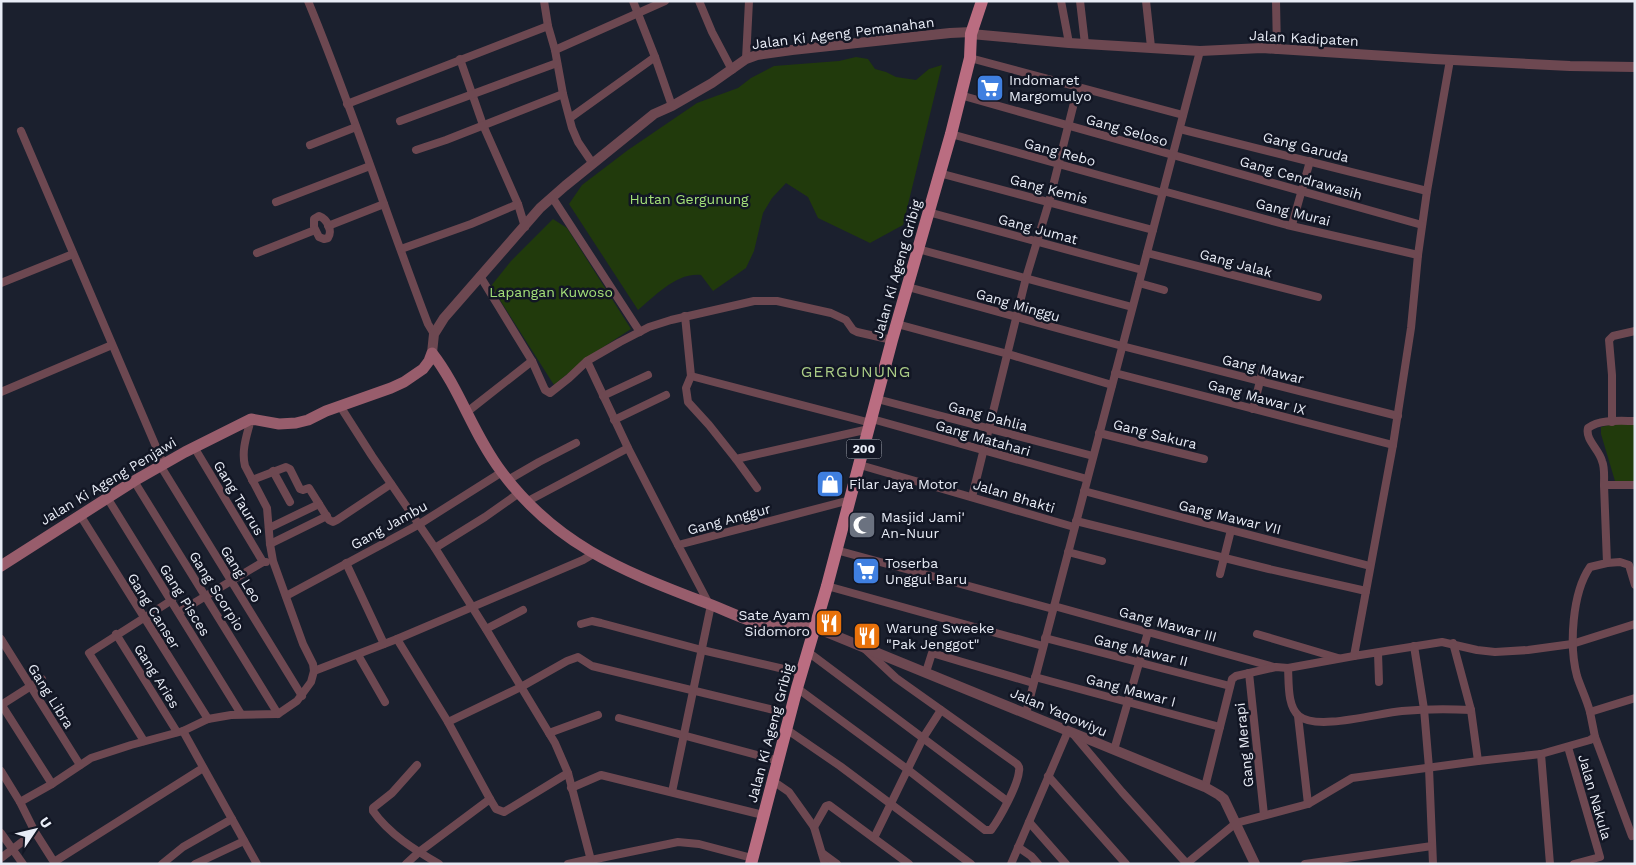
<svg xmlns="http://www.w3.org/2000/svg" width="1636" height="865" font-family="'Work Sans',sans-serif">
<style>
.green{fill:#213a0c}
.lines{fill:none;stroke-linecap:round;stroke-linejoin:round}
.minor{stroke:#6d4851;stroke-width:8}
.tertiary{stroke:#6d4851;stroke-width:10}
.secondary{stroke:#985d6c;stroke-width:11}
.primary{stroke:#ba6d81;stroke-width:12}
.labels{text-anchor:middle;stroke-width:5;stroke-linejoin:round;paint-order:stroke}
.shield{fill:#121624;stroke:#a8acb7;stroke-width:1}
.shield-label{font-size:12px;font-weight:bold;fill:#e8ecf6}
.street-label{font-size:14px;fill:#e8ecf6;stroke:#121624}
.poi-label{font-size:14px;fill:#e8ecf6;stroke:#121624;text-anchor:start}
.park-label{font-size:14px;fill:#a4e079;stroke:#121624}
.quarter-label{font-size:16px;letter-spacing:1px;fill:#abcc86;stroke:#121624}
</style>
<rect width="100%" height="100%" fill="#1b202e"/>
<g class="green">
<path d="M856 57 868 59 875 69 886 72 896 77 916 80 929 69 942 65 903 225 870 243 818 218 808 197 786 183 772 198 763 213 754 251 746 268 713 291 701 275C677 272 655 296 638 310L569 204 582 185 628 150 697 103 738 88 751 78 774 66 839 61Z"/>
<polygon points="553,219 567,228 631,329 588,357 554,385 491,286 511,261"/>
<polygon points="1618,423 1635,423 1635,481 1615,481 1601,434 1601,427"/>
</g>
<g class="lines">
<g class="minor">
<path d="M308 1C352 107 387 217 428 324L434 334"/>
<polyline points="544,1 548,26"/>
<polyline points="633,1 655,57 672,106"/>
<polyline points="699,1 712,32 732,70"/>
<polyline points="1061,1 1069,43"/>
<polyline points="1080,1 1085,44"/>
<polyline points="1146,1 1151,47"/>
<polyline points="1276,1 1277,50"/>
<polyline points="555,50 665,1"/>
<polyline points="970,58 1183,115"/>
<polyline points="460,59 483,125 518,204 525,227"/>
<polyline points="746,59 749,1"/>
<polyline points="1450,60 1427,191 1418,255 1411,328 1393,445 1354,656 1442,642 1477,650 1495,652 1528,650 1572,644 1635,624"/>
<polyline points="960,95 1422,225"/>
<polyline points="347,104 548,26 555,50 563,94 572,128 578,142 593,164"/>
<polyline points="570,118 655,57"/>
<polyline points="400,121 557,63"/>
<polyline points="1180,129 1427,191"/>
<polyline points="21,131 163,463"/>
<polyline points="951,134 1163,193"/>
<polyline points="310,145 356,127"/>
<polyline points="416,150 446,140 563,94"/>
<polyline points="939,173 1153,230"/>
<polyline points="1163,191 1287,225 1418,255"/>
<polyline points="552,197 640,332"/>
<polyline points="276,202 370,166"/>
<polyline points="928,212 1142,270"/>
<path d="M319 216C327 219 333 230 328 238L324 239 319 237 314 227V219Z"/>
<polyline points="1292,225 1310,161"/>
<polyline points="328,226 384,204"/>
<polyline points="401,249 471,224 518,204"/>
<polyline points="918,249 1132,307"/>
<polyline points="257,253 315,230"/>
<polyline points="1147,253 1318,297"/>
<polyline points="480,276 532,361 545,390 550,393 569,378 587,361 620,342 649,327 671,320 754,301 777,301 831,313 846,320 853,330 857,332 892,340"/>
<polyline points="1,283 73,254"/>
<polyline points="1139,283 1164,290"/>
<polyline points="908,287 1122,346 1398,416"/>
<polyline points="685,316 691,376 686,388 688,402 709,425 736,459 869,429"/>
<polyline points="897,324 1008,354 1112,385"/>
<polyline points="587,361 628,448 678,545"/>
<polyline points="1115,373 1393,445"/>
<polyline points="691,376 871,423"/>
<polyline points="1,392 112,345"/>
<polyline points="603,396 648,375"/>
<polyline points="877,399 1093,456"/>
<polyline points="340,406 372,456 435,548 486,629 555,743 568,773 592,864"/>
<polyline points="1253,409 1263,369"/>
<polyline points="467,412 532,361"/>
<polyline points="872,419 1087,479"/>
<polyline points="614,420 666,395"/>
<polyline points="1612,422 1612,375 1609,340 1613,336 1635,331"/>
<polyline points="1099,433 1204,459"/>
<polyline points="194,447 263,562"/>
<polyline points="736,459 757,488"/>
<polyline points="160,465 302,696"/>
<polyline points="860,465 1074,527"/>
<polyline points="273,471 290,502"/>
<polyline points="252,480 286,467 290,469 300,489 303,490 309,488 329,520 333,522 337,520 391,484"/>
<polyline points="508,480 539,462 576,443"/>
<polyline points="134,481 278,714"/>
<path d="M1604 485C1604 477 1605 468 1602 461 1599 449 1585 440 1588 428 1600 419 1620 421 1635 421"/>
<polyline points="1084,491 1181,517 1370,566"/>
<polyline points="972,497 1026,278 1049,202 1078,87"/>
<polyline points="108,499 241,714"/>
<polyline points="528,501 628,448"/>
<polyline points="80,515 208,719"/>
<polyline points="1076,521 1269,569 1366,591"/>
<polyline points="269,528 319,504"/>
<polyline points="270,544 327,516"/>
<polyline points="435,548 485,517 519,493"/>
<polyline points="836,550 1053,609"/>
<polyline points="1068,552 1102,561"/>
<polyline points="346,563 384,644"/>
<polyline points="1607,563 1620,562 1629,565 1635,585"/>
<polyline points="1220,574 1231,530"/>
<polyline points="827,586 1043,646"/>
<polyline points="286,596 418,525 502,472"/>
<polyline points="709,604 678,545 850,500"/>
<polyline points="1054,606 1274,667"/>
<polyline points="179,612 263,562 266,562"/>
<polyline points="581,624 592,621 601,623 702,650 801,673"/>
<polyline points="486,629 523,610"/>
<polyline points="116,634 177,732"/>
<polyline points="1257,634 1338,658"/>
<polyline points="1045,638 1230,686"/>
<polyline points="1,639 80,765"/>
<polyline points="397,639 448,722 490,799"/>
<polyline points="1453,643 1471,710 1478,761"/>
<polyline points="1414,646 1424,709 1429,768 1433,864"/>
<polyline points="808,652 1007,801"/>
<polyline points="1378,653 1379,682"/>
<polyline points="358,655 385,702"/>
<path d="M1288 668C1289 683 1287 706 1299 716 1317 731 1378 713 1402 711 1425 709 1448 709 1471 710"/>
<polyline points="314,671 397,639 583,560 593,554"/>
<polyline points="926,672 932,653 1033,683"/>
<polyline points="1249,673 1264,815"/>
<polyline points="1035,677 1220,727"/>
<path d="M797 688 907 769 985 830H991C1000 818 1018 785 1019 771 1020 767 1019 767 1017 764L896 678 865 649"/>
<polyline points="1,704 52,784 20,802 35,832 54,862 203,768"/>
<polyline points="1,705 42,679"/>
<path d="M1590 712C1587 700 1580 686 1577 676 1569 646 1572 593 1590 567L1607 563 1604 485H1635"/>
<polyline points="1026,713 1200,51"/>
<polyline points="1298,716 1308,804"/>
<polyline points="619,718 779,761"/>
<polyline points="448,722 521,687 567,661 578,657 592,666 790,714"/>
<polyline points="786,729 840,766 971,864"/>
<polyline points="183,731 257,864"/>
<polyline points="549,733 598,715"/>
<polyline points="1074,735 1122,792 1187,864"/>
<polyline points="1595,737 1632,836 1635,834"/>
<polyline points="144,741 89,653 172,600"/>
<polyline points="1568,747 1600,857 1574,864"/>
<polyline points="1114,750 1148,632"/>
<polyline points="1541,754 1550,864"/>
<path d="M417 765 392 793 373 808V811C389 834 415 850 439 864"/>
<polyline points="1,771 20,802"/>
<polyline points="1048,776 1126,864"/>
<polyline points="773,781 789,792 814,827 825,864"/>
<path d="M52 784 91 758 131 745 183 731 208 719 231 715 278 714 297 701 311 682 314 671 313 664 303 644 273 561 270 544 267 508 245 466C241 450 247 435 251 419"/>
<polyline points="1205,787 1232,679 1236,676 1276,667 1288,668 1354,656"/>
<polyline points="571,788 601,775 763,815"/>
<polyline points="672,792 711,605"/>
<polyline points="1029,822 1066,864"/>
<polyline points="814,827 826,806 829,805 909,864"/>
<polyline points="1,833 23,864"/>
<polyline points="874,838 923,738 941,710"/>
<polyline points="1018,847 1031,856 1038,864"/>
<polyline points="822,853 837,864"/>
<polyline points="1,858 35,832"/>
<polyline points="591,860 678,842 699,844 752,858"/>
<polyline points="162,864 183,847 232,819"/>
<polyline points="195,864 244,841"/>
<polyline points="406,864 419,852 490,799 496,809 504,812 568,773"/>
<polyline points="568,864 590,859"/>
<polyline points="1011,864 1068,731"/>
<polyline points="1186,864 1236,823 1308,804 1352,778 1478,761 1541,754 1590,740 1595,737 1590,712 1635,698"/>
<polyline points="1305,864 1432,846"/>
</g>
<g class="tertiary">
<polyline points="971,34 1069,43 1200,51 1262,48 1434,59 1570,66 1635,67"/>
<polyline points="432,353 434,334 444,318 540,208 565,186 654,114 672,106 712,83 746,59 757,55 792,50 950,33 972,32"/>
<polyline points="814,627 1205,787 1219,795 1224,799 1255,864"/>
</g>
<path class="secondary" d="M1 566 134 481 185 452 251 419 279 424 296 423 308 420 326 411 391 388 404 382 423 369 429 361 432 353C460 389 473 434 501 471 554 543 620 570 701 601 722 608 743 620 765 625 779 629 800 627 814 627"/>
<polyline class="primary" points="751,864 797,688 827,586 892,340 951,134 970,58 971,34 982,1"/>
</g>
<defs>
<g id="supermarket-square" transform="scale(1.4375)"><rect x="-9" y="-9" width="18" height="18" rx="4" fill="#3f7fe0" stroke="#121624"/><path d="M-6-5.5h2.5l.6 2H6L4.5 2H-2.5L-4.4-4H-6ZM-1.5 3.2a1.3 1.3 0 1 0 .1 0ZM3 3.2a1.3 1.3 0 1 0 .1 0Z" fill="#fff"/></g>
<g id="shop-square" transform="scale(1.4375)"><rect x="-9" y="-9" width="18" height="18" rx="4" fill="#3f7fe0" stroke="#121624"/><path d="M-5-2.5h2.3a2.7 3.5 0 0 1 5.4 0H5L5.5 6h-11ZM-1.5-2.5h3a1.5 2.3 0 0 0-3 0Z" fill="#fff"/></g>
<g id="mosque-square" transform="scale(1.4375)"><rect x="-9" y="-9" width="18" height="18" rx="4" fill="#6b7280" stroke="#121624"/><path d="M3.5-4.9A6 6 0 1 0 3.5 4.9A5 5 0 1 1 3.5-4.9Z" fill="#fff"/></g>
<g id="restaurant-square" transform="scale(1.4375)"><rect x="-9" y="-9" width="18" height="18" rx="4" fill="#e8710a" stroke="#121624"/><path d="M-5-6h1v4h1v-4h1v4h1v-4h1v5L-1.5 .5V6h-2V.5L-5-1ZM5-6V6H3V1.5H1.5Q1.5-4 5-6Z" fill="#fff"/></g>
</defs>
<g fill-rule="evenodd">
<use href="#supermarket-square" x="990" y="88"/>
<use href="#shop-square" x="830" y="484"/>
<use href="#mosque-square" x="862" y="525"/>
<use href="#supermarket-square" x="866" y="571"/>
<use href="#restaurant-square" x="829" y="623"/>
<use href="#restaurant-square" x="867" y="636"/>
</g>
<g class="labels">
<rect class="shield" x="846.5" y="439.5" width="35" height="19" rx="4"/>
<g class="shield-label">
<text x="864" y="453">200</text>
</g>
<g class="street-label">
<text transform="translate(843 33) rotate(-7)" y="5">Jalan Ki Ageng Pemanahan</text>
<text transform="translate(1304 38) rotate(3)" y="5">Jalan Kadipaten</text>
<text transform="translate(1127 130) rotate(16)" y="5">Gang Seloso</text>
<text transform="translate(1306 147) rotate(14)" y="5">Gang Garuda</text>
<text transform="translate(1060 152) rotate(15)" y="5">Gang Rebo</text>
<text transform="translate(1301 178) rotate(16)" y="5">Gang Cendrawasih</text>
<text transform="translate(1049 189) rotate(15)" y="5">Gang Kemis</text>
<text transform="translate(1293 212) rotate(14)" y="5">Gang Murai</text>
<text transform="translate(1038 229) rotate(15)" y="5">Gang Jumat</text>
<text transform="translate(1236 263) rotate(15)" y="5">Gang Jalak</text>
<text transform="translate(897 269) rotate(-74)" y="5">Jalan Ki Ageng Gribig</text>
<text transform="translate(1018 305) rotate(16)" y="5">Gang Minggu</text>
<text transform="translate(1263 369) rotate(14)" y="5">Gang Mawar</text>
<text transform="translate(1257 397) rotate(15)" y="5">Gang Mawar IX</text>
<text transform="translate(988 416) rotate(15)" y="5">Gang Dahlia</text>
<text transform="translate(1155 434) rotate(14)" y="5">Gang Sakura</text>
<text transform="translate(983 438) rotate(16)" y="5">Gang Matahari</text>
<text transform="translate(108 481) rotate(-31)" y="5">Jalan Ki Ageng Penjawi</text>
<text transform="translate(1014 496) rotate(17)" y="5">Jalan Bhakti</text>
<text transform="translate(239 498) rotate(59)" y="5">Gang Taurus</text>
<text transform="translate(1230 517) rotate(14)" y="5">Gang Mawar VII</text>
<text transform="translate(729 519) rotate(-15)" y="5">Gang Anggur</text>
<text transform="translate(389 525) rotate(-29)" y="5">Gang Jambu</text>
<text transform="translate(241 574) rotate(58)" y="5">Gang Leo</text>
<text transform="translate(217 591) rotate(58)" y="5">Gang Scorpio</text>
<text transform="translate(185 600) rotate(58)" y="5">Gang Pisces</text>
<text transform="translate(154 611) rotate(58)" y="5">Gang Canser</text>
<text transform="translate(1168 624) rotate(15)" y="5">Gang Mawar III</text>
<text transform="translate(1141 650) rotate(14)" y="5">Gang Mawar II</text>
<text transform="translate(157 676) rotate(58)" y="5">Gang Aries</text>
<text transform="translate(1131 690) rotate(15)" y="5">Gang Mawar I</text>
<text transform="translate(51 696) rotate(58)" y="5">Gang Libra</text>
<text transform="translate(1059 712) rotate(23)" y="5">Jalan Yaqowiyu</text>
<text transform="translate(770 733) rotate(-75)" y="5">Jalan Ki Ageng Gribig</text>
<text transform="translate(1244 745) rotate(-96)" y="5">Gang Merapi</text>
<text transform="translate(1595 797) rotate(74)" y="5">Jalan Nakula</text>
</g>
<g class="poi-label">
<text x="1009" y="85">Indomaret<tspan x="1009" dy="16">Margomulyo</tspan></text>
<text x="849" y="489">Filar Jaya Motor</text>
<text x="881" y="522">Masjid Jami'<tspan x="881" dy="16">An-Nuur</tspan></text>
<text x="885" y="568">Toserba<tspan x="885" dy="16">Unggul Baru</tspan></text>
<text x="810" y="620" text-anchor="end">Sate Ayam<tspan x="810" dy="16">Sidomoro</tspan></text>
<text x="886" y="633">Warung Sweeke<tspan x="886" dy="16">"Pak Jenggot"</tspan></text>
</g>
<g class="park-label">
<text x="689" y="204">Hutan Gergunung</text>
<text x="551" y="297">Lapangan Kuwoso</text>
</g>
<g class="quarter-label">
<text x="856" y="377">GERGUNUNG</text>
</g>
</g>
<rect width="1636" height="865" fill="none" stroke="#e8ecf6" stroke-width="5"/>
<g transform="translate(35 830) rotate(55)" stroke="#121624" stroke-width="4" paint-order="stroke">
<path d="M0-4L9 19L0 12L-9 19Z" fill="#e8ecf6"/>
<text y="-8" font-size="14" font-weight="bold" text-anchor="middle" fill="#e8ecf6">U</text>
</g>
</svg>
